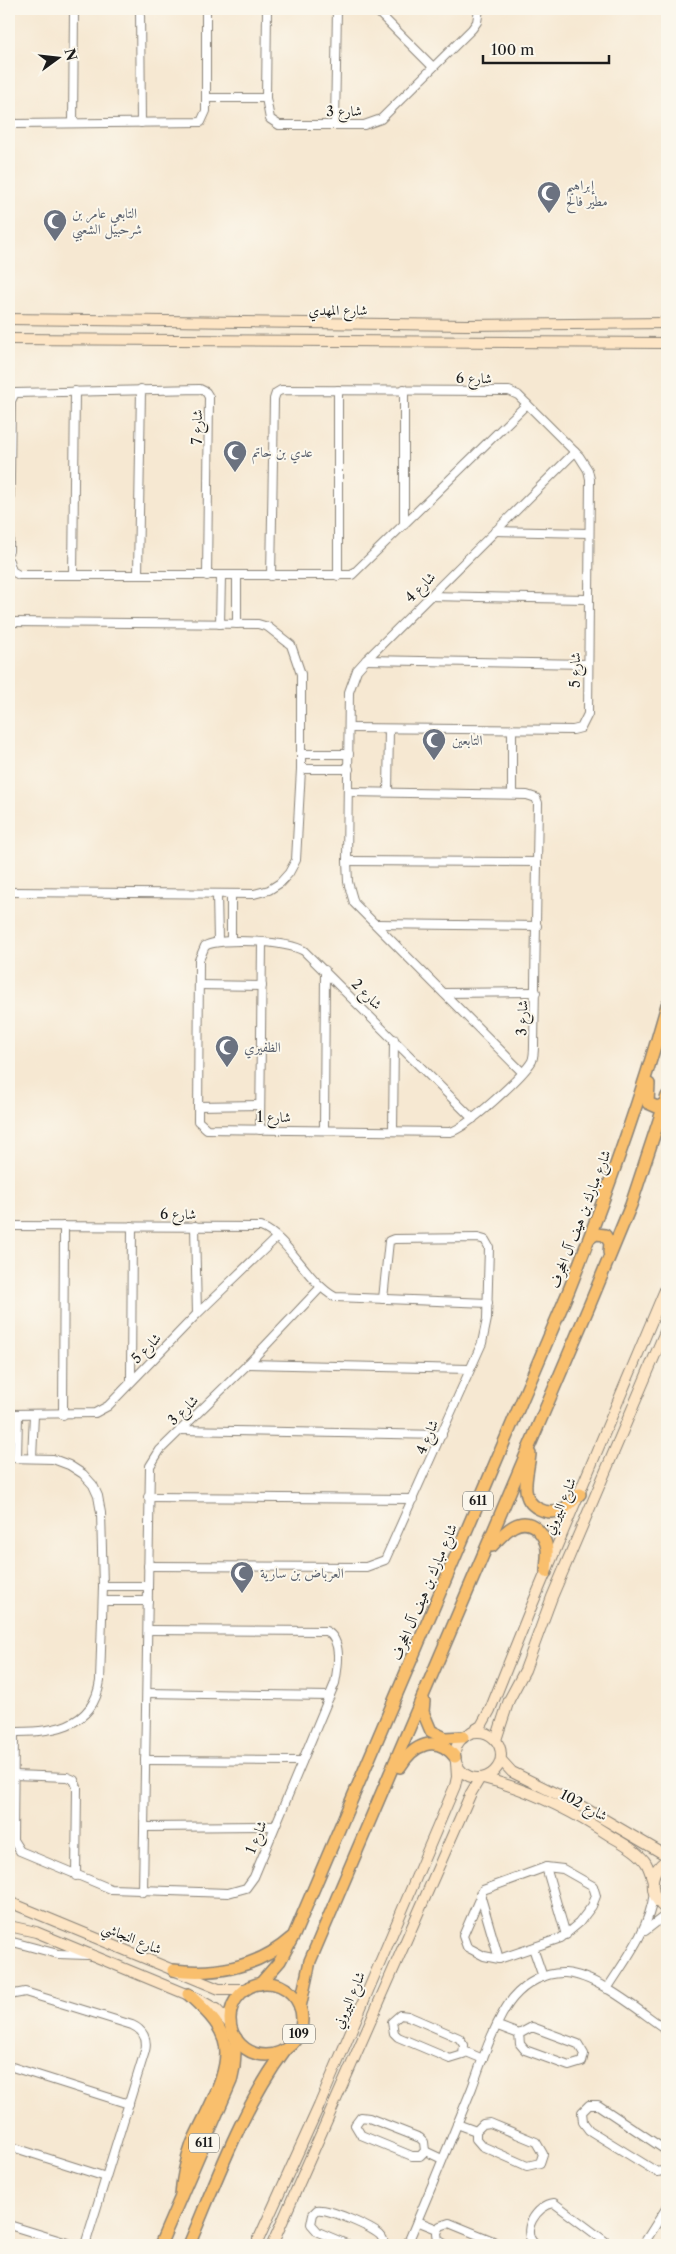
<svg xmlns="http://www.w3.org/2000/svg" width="676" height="2254" font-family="'Libre Caslon Text',Amiri,serif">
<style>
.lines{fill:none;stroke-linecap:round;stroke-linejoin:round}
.street-casing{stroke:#898277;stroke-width:10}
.secondary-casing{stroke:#898277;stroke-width:12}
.primary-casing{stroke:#898277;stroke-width:14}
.street{stroke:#fff;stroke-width:8}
.secondary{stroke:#fde5c5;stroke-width:10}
.primary{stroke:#f9bf6d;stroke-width:11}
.labels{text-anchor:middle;stroke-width:4;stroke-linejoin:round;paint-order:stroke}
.shield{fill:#fbf7ec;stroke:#5f5e5a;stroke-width:1}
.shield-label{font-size:12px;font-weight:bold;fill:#1c1c1c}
.street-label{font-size:14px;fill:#1c1c1c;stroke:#fbf7ec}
.worship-label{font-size:14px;fill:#5b616d;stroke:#fbf7ec;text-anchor:start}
</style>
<rect width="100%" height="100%" fill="#fbf7ec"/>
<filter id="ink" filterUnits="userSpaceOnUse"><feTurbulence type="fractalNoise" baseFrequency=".02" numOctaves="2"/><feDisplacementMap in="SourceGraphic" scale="10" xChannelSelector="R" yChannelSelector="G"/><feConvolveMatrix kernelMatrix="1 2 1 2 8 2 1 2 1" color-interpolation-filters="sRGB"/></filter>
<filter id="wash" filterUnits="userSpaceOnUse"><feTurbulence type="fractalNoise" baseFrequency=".0096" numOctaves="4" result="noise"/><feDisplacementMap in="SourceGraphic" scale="20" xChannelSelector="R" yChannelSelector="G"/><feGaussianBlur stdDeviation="1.12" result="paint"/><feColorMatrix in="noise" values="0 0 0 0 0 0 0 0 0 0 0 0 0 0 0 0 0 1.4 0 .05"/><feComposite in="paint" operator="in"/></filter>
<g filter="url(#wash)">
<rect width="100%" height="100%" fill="#f6e8d2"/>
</g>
<g filter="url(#ink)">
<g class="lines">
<g class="street-casing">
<g id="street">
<polyline points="140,9 141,123"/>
<polyline points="267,9 266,98 270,119 279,125 364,125 381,119 472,29 477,22 479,9"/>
<polyline points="375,9 433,67"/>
<polyline points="206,98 266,98"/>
<polyline points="9,118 15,124 201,122 206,111 206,9"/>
<polyline points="73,123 74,9"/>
<polyline points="335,124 337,9"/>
<polyline points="404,389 404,525"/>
<polyline points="495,531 589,533"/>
<polyline points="9,551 11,401 15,393 200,389 206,392 209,397 207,576"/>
<polyline points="9,561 12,571 19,575 352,575 527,404"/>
<polyline points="73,575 75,391"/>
<polyline points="138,575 141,389"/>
<polyline points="237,576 237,624"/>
<polyline points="271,576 274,399 276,393 281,390 509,391 518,395 579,456 588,470 590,479 588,714 581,728 573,730 349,728"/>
<polyline points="338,576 338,390"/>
<polyline points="428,596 587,599"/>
<polyline points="9,622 258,624 268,627 291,645 301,674 301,769 296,860 289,873 280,883 269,890 254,894 9,892"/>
<polyline points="220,624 221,576"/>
<polyline points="366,660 588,664"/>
<polyline points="301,754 349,754"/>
<polyline points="301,769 349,769"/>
<path d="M349 792 527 795 536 798 538 803 534 1045C534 1050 534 1056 532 1061 523 1076 466 1129 450 1132L207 1129 198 1121 199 960 205 946C220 937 289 941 304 951L473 1119"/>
<polyline points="388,792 389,729"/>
<polyline points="512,794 512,730"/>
<polyline points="347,861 537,862"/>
<polyline points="217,895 218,941"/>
<polyline points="376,924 537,926"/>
<polyline points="231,941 231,895"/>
<polyline points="199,985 262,986"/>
<polyline points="444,993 536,992"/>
<polyline points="522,1072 354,903 348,882 347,861 349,692 357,670 366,660 575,452"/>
<polyline points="198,1106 260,1105"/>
<polyline points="260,1130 262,943"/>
<polyline points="324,1130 325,970"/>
<polyline points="393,1131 394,1039"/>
<path d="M9 1226 261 1227C288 1237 307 1282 335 1297L488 1303"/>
<polyline points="195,1226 197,1314"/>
<polyline points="248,1364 469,1369"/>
<polyline points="131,1381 132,1226"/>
<polyline points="9,1414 95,1413 108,1406 197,1314 276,1238"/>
<polyline points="63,1415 64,1226"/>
<polyline points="180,1430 442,1435"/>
<path d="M9 1458 53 1459 69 1465 83 1474 93 1485 98 1496 101 1513 103 1586 100 1681C93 1730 50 1732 9 1732"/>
<polyline points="17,1458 18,1415"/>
<polyline points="32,1458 34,1415"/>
<polyline points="148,1497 413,1499"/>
<polyline points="148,1566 366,1567 385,1560 482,1343 487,1319 489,1247 485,1240 478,1238 394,1239 389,1241 383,1299"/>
<polyline points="103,1586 148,1586"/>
<polyline points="103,1601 148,1601"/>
<polyline points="147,1693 330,1696"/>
<path d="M14 1732 13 1840 20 1851 111 1889 228 1893 246 1888 254 1877 335 1683C338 1667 343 1640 326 1631L148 1630"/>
<polyline points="145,1760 302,1761"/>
<polyline points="14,1775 67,1777 74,1780 77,1787 76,1876"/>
<polyline points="145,1827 274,1826"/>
<polygon points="546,1867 563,1869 593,1886 596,1896 592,1906 579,1923 561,1938 499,1959 484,1956 467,1947 463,1936 483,1890"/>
<polyline points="546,1867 566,1935"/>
<polyline points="143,1892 150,1466 160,1450 248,1364 321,1287"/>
<polyline points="480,1894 499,1959"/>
<polyline points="645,1931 667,1914"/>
<polyline points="9,1941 58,1954 87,1955"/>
<polyline points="533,1948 543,1977"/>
<path d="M607 1989C626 1959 649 1930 654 1893"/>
<path d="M9 1995 25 1992 132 2025C143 2030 148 2039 145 2051L85 2245"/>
<polygon points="400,2015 408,2016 459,2038 464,2045 463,2055 450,2059 398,2037 394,2033 392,2022"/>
<polyline points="498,2026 519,2034"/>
<polygon points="532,2027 578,2044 584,2054 582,2062 569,2066 525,2050 520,2044 519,2034"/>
<polyline points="464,2051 483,2059"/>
<polyline points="9,2066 129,2104"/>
<polygon points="361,2117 369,2118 420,2138 424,2142 425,2151 420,2156 412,2156 361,2135 355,2125"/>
<polygon points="490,2123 536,2142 543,2154 540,2163 527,2166 482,2146 476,2139 476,2131 483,2124"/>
<polyline points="457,2124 476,2131"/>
<polyline points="9,2146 106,2177"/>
<polyline points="425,2151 442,2159"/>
<polyline points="667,2151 598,2105 589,2105 582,2112 583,2122 589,2130 657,2172 667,2170"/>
<polyline points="417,2221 437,2229"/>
<polyline points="9,2225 74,2245"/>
<path d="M349 2245 318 2232 311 2224 313 2214 317 2210C328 2208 371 2227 380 2235 383 2238 384 2241 384 2245"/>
<path d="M407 2245C429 2193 451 2140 472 2088 481 2063 496 2018 513 1998 526 1983 545 1972 565 1973 598 1975 640 2012 667 2030"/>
<polyline points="446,2245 438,2240 437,2233 440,2226 449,2223 493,2241 496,2245"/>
<path d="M536 2245C519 2232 537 2205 554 2203L610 2245"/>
<polyline points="643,2245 667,2207"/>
</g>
</g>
<g class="secondary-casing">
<g id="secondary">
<polyline points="9,319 467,325 667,323"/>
<polyline points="9,339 667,343"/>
<circle cx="478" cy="1755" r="23"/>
<polyline points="471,1732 481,1726 490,1710 530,1610 667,1285"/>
<polyline points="496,1740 509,1700 525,1670 552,1597 667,1327"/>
<polyline points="501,1760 512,1772 583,1807 667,1856"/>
<path d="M483 1778C529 1789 572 1811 612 1837 623 1843 639 1852 646 1863 649 1868 651 1875 653 1881"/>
<path d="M667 1860C647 1871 649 1899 667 1910"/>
<polyline points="9,1902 219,1989 247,1989"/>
<polyline points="9,1926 36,1932 198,1999 216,2009 231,2025"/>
<polyline points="256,2245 319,2106 455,1786 457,1777 456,1762"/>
<polyline points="272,2245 471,1793 480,1778"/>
</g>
</g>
<g class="primary-casing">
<g id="primary">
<polyline points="649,1084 648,1103 657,1107 665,1104"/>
<polyline points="590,1238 596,1234 605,1235 610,1243 609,1252"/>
<path d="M530 1454C529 1465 525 1479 526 1490 527 1507 546 1516 562 1510 568 1507 574 1499 580 1494"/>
<path d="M492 1546C503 1534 520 1513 537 1529 542 1534 546 1541 547 1549 548 1556 546 1565 546 1572"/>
<polyline points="424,1701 423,1712 431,1731 445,1738 463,1737"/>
<path d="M400 1767C413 1745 436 1733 455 1757"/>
<path d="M173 1970C216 1975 257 1968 291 1938"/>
<circle cx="266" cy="2019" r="36"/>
<path d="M260 1984 280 1961 294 1935 569 1290C606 1196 640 1102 667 1005"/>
<polyline points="300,2007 310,1961 590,1304 631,1205 667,1096"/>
<path d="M181 2196C182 2178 186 2161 192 2144 204 2115 234 2070 224 2039 218 2021 202 2007 188 1994"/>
<polyline points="160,2245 231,2081 234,2067 236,2038"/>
<path d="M189 2245C217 2179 242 2108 285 2050"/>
</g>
</g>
<use href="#street" class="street"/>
<use href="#secondary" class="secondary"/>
<use href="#primary" class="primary"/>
</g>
</g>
<defs>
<g id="mosque-pin" transform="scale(1.25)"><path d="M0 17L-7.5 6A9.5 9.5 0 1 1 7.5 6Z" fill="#6b7280" stroke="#fbf7ec"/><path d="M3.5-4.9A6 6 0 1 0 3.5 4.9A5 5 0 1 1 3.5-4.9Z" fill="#fff"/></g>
</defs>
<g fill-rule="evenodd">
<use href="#mosque-pin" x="549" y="193"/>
<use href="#mosque-pin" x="55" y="221"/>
<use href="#mosque-pin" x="235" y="452"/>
<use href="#mosque-pin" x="434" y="740"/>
<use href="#mosque-pin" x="227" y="1047"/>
<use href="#mosque-pin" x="242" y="1573"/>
</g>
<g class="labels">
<g class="shield">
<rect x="463" y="1491.5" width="30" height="19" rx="4"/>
<rect x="283" y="2024.5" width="32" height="19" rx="4"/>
<rect x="189" y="2133.5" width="30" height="19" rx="4"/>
</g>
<g class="shield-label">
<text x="478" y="1505">611</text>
<text x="299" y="2038">109</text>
<text x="204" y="2147">611</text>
</g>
<g class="street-label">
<text transform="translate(344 111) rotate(-1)" y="5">شارع 3</text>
<text x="338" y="315">شارع المهدي</text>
<text transform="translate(474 378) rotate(1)" y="5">شارع 6</text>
<text transform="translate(197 427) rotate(-90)" y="5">شارع 7</text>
<text transform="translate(420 587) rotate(-45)" y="5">شارع 4</text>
<text transform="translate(575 670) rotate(-90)" y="5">شارع 5</text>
<text transform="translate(367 994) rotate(45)" y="5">شارع 2</text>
<text transform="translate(522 1018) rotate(-88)" y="5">شارع 3</text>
<text x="274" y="1122">شارع 1</text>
<text x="178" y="1219">شارع 6</text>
<text transform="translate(580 1219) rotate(-69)" y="5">شارع مبارك بن هيف آل الحجرف</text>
<text transform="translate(146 1348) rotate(-46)" y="5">شارع 5</text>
<text transform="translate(183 1410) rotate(-44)" y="5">شارع 3</text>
<text transform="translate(427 1437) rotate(-67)" y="5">شارع 4</text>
<text transform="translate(560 1506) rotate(-67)" y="5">شارع البيروني</text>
<text transform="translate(424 1592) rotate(-67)" y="5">شارع مبارك بن هيف آل الحجرف</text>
<text transform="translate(584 1805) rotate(28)" y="5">شارع 102</text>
<text transform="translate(256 1837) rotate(-68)" y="5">شارع 1</text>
<text transform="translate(132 1938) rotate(22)" y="5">شارع النجاشي</text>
<text transform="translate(349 2000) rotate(-67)" y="5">شارع البيروني</text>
</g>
<g class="worship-label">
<text x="566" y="190">إبراهيم<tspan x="566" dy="16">مطير فالح</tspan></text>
<text x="72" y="218">التابعي عامر بن<tspan x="72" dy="16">شرحبيل الشعبي</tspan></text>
<text x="252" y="457">عدي بن حاتم</text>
<text x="452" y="745">التابعين</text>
<text x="244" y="1052">الظفيري</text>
<text x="260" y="1578">العرباض بن سارية</text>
</g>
</g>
<rect width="676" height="2254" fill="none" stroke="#fbf7ec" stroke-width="30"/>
<g transform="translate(58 58) rotate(75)" stroke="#fbf7ec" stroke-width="4" paint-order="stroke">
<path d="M0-4L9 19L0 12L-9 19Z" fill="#1c1c1c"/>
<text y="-8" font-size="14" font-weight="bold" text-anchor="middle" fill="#1c1c1c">N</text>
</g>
<path d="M483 55v8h126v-8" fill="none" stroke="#1c1c1c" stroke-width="2.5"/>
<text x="491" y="55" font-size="15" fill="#1c1c1c" stroke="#fbf7ec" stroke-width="4" paint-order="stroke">100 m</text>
</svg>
